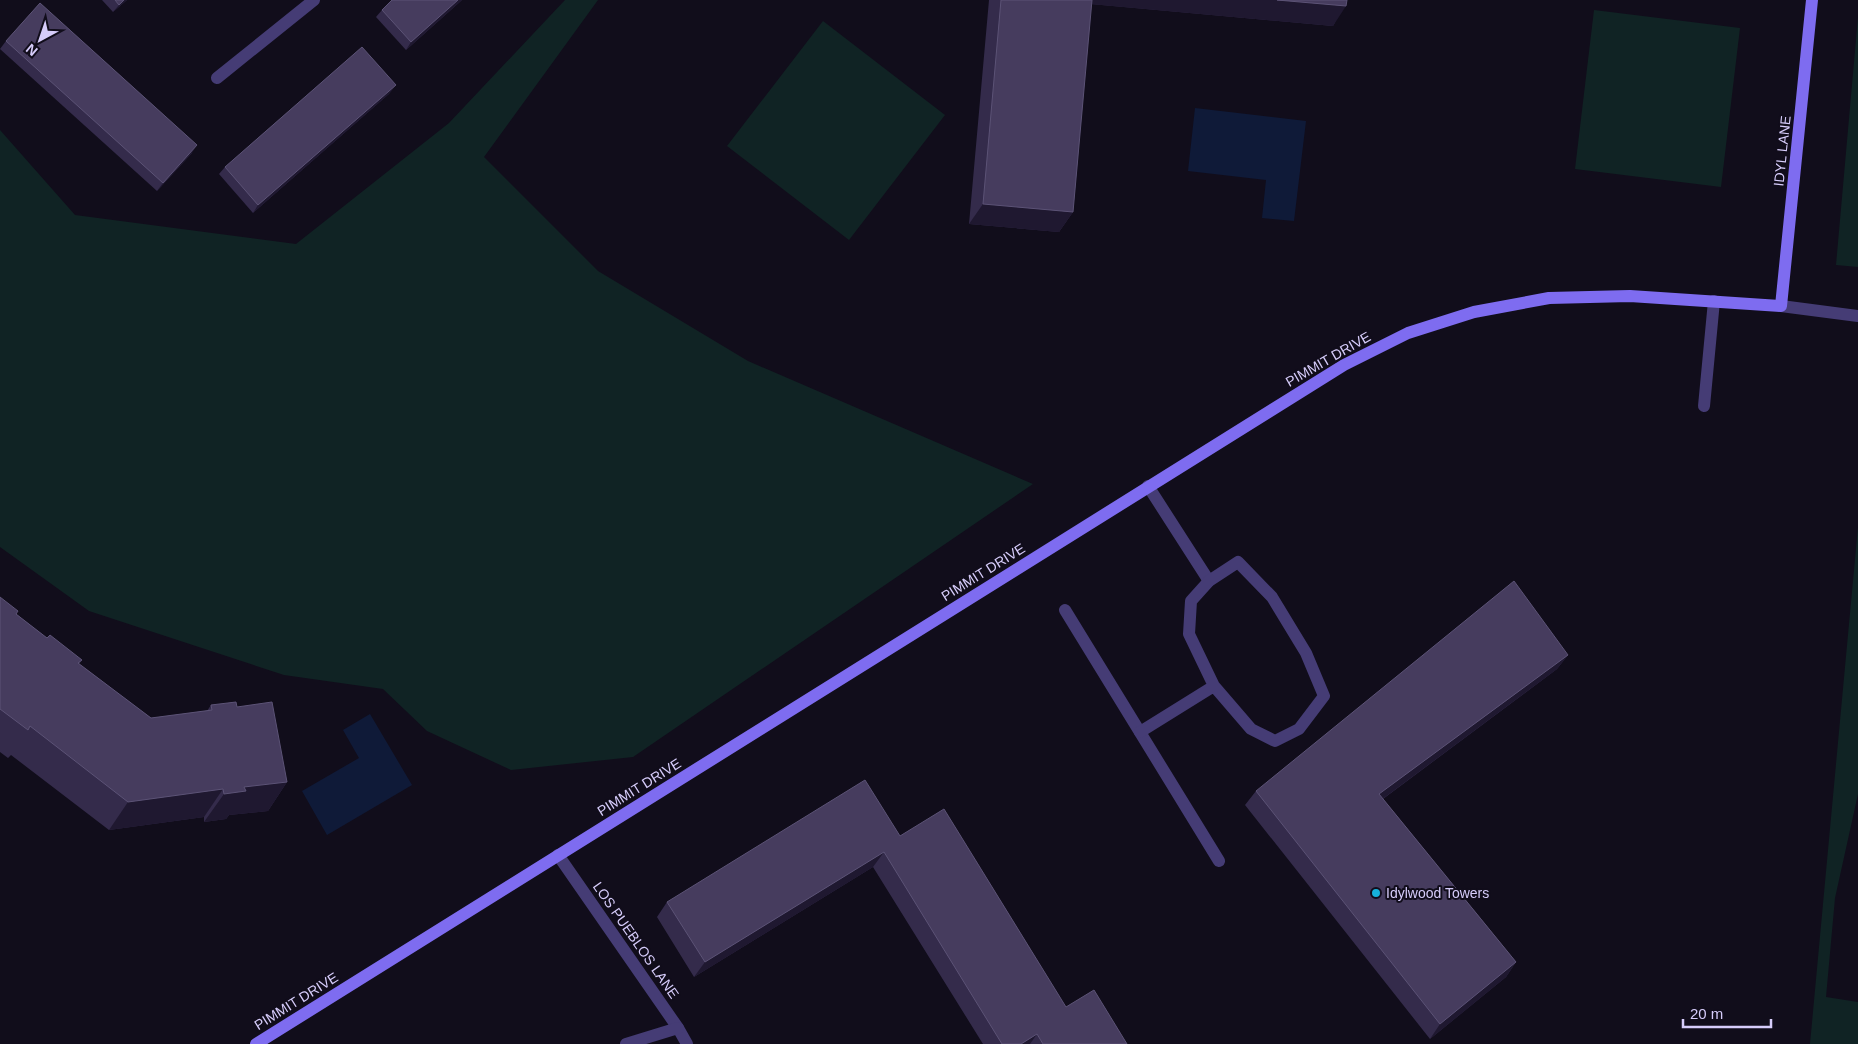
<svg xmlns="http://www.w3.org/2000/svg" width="1858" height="1044" font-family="Arial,sans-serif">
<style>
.green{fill:#102324}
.water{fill:#0f1a38}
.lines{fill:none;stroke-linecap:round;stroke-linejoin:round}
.lane{stroke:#453c75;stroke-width:12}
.street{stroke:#453c75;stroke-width:12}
.secondary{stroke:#7e6cf0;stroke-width:12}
.wall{fill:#342b4b}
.shaded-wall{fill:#1f1830}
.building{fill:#463c5e;stroke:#5c5376}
.poi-dot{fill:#16b2dc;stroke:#110d1b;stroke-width:2}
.labels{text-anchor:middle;stroke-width:4;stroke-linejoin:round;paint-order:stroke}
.street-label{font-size:14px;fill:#d6ccfa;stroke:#110d1b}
.poi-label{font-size:14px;fill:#d6ccfa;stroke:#110d1b;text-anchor:start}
</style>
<rect width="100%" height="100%" fill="#110d1b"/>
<g class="green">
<polygon points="565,0 598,0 484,157 598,271 748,361 1033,484 633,757 511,770 427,731 383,689 284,675 89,611 0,547 0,130 75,215 296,244 449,123"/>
<polygon points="1594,10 1740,28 1721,187 1575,169"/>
<polygon points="1858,17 1858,267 1836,265"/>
<polygon points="823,21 945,115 849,240 727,146"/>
<polygon points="1858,527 1858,794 1835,898 1826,997 1858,1002 1858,1044 1810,1044"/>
</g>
<g class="water">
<polygon points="1195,108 1306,121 1294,221 1262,218 1266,180 1188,171"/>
<polygon points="370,714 412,785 327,835 302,791 359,758 343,730"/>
</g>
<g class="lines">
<g class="lane">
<polyline points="1704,406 1714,301"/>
<polyline points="1148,486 1209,581"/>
<polyline points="1065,610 1219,861"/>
<polyline points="1140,732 1214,686 1189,634 1191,601 1209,581 1238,562 1272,597 1306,653 1324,696 1299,729 1275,741 1251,729 1214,686"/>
</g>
<g class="street">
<polyline points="217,78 314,0"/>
<polyline points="1781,306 1858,316"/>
<polyline points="558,855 678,1028 687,1044"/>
<polyline points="626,1044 678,1028"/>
</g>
<polyline class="secondary" points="256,1044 1344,365 1408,333 1474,312 1549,298 1630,296 1781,306 1812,0"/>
</g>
<g class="wall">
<polygon points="102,0 127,0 113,12"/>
<polygon points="462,0 406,50 376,17 382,10"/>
<polygon points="989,0 1347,0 1333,26 1091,4 1073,212 1059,232 969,224"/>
<polygon points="6,41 192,153 157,191 0,49"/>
<polygon points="390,93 253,213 219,174 225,167"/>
<polygon points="0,597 16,614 47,638 82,660 79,664 151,718 207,711 211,705 237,707 287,782 268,811 229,815 226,819 204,822 204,817 109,830 11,755 8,758 0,752"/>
<polygon points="1568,655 1557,669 1383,799 1516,962 1506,977 1430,1039 1245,805 1256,791"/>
<polygon points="900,836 1066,1007 1127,1044 983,1044 873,867 694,977 657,917 667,902"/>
</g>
<g class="shaded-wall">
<polygon points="124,0 127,0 113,12 119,5"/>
<polygon points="458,0 462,0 406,50 411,42"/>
<polygon points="1081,0 1277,0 1346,6 1333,26 1079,3"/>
<polygon points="396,85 390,93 253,213 258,205"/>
<polygon points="197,145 192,153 157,191 163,183"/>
<polygon points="983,204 1073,212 1059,232 969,224"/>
<polygon points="1568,655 1557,669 1369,809 1379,794"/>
<polygon points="287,782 268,811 229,815 226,819 204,822 224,794 244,787"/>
<polygon points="223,789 204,817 109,830 128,802"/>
<polygon points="884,852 873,867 694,977 705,962"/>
<polygon points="1516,962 1506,977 1430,1039 1440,1024"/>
<polygon points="1037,1034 1030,1044 1021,1044"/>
</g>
<g class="building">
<polygon points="115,0 124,0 119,5"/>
<polygon points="392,0 458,0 411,42 382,10"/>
<polygon points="1001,0 1092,0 1073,212 983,204"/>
<polygon points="1277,0 1347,0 1346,6"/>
<polygon points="40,3 197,145 163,183 6,41"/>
<polygon points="362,47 396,85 258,205 225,167"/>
<polygon points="1514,581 1568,655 1379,794 1516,962 1440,1024 1256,791"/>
<polygon points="0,597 18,611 16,614 47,638 50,635 82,660 78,663 151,718 212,710 211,705 236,702 237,707 272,702 287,782 244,787 246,791 224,794 223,789 128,802 30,726 28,730 0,709"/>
<polygon points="865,780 900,836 944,809 1066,1007 1094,990 1127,1044 1043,1044 1037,1034 1021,1044 1002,1044 884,852 705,962 667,902"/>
</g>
<circle class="poi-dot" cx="1376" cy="893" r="5"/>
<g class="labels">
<g class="street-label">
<text transform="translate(1782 151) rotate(-84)" y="5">IDYL LANE</text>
<text transform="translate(1328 359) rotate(-30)" y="5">PIMMIT DRIVE</text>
<text transform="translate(983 572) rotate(-32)" y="5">PIMMIT DRIVE</text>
<text transform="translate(639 787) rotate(-32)" y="5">PIMMIT DRIVE</text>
<text transform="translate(636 940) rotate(55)" y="5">LOS PUEBLOS LANE</text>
<text transform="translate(296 1001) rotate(-32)" y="5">PIMMIT DRIVE</text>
</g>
<g class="poi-label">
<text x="1386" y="898">Idylwood Towers</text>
</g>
</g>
<g transform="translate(40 40) rotate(220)" stroke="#110d1b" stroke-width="4" paint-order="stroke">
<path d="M0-4L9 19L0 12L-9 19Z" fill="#d6ccfa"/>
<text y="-8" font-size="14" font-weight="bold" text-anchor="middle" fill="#d6ccfa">N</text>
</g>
<path d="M1683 1019v8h88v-8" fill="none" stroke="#d6ccfa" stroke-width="2.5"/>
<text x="1690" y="1019" font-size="15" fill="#d6ccfa" stroke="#110d1b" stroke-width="4" paint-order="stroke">20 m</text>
</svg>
